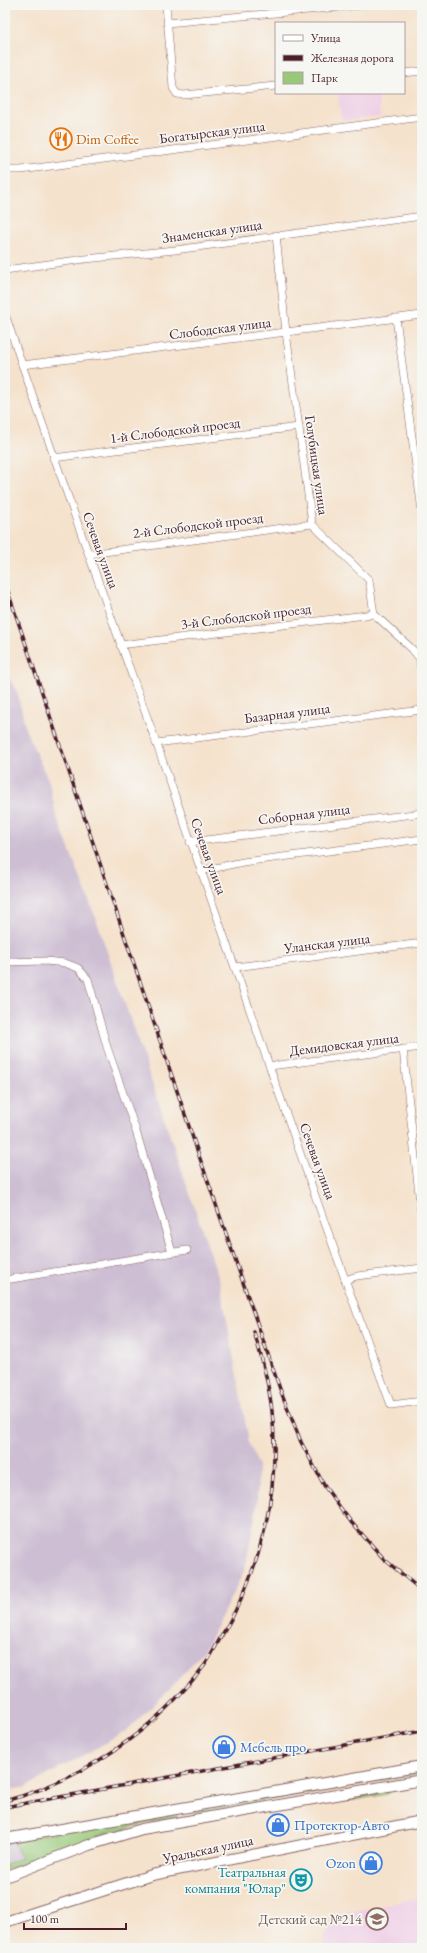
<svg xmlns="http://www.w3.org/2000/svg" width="427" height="1953" font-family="'EB Garamond',serif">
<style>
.built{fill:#efd0e7}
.industrial{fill:#cdbed3}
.green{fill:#98c979;stroke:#717452}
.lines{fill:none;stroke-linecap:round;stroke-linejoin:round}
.street-casing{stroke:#866363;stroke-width:8}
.secondary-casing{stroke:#866363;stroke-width:12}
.street{stroke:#fff;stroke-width:7}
.secondary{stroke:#fff;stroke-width:10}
.rail-casing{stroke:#4a1f2b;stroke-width:3.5}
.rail{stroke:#f6f6f2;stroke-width:2;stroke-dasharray:6;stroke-linecap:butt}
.labels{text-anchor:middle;stroke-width:3.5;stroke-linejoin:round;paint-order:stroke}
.street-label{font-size:14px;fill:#4a1f2b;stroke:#f6f6f2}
.food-label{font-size:14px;fill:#c56008;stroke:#f6f6f2;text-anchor:start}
.shop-label{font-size:14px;fill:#366cbe;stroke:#f6f6f2;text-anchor:start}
.culture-label{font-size:14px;fill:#0d838f;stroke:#f6f6f2;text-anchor:end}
.education-label{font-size:14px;fill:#785e54;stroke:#f6f6f2;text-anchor:end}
</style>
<rect width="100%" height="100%" fill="#f6f6f2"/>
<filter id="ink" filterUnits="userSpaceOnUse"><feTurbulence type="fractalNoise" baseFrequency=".025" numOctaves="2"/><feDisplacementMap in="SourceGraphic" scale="8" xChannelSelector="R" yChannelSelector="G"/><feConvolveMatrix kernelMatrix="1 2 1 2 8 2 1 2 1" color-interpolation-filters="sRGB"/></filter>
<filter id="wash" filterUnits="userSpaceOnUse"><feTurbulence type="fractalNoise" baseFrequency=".012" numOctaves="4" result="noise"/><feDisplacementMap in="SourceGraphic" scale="16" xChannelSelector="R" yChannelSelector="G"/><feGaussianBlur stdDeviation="0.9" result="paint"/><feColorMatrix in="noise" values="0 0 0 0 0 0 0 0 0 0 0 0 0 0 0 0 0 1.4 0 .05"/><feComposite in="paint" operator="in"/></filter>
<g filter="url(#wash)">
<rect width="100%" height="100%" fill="#f5e2cc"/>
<g class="built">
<polygon points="338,93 378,93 380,117 342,121"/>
<polygon points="417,1898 422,1924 422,1948 326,1948 324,1940 334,1915"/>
</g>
<g class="industrial">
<polygon points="5,671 18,694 26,731 49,782 56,815 95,916 220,1282 249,1443 258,1465 257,1506 245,1569 205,1649 169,1690 125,1732 26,1787 5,1791"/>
<polygon points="13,1840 21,1858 5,1864 5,1841"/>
</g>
<g class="green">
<polygon points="422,1768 422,1773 307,1793 305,1791"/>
<polygon points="389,1791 387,1794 347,1801 344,1799 345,1797"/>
<polygon points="284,1792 285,1797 195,1813 192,1810"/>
<polygon points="178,1812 176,1816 110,1832 5,1870 5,1864 21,1858 13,1840"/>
</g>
</g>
<g filter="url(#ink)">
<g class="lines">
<g class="street-casing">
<g id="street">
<polyline points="166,5 173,88 177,94 184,95 276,86"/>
<polyline points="167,23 362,5"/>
<polyline points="404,73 422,71"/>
<polyline points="5,170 21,170 422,117"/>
<polyline points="276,235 286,332 312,524 369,580 374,614 412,649 420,659 422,680"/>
<polyline points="5,270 85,259 175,250 422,216"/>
<path d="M5 314C53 458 105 600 156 742 234 963 309 1185 391 1405L422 1401"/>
<polyline points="396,318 422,511"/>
<polyline points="22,365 422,315"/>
<polyline points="53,458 299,427"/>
<polyline points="89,554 312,524"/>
<polyline points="120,645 374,614"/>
<polyline points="156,743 422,710"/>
<polyline points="190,842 422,813"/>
<polyline points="201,871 243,862 422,839"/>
<polyline points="5,962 46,961 65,963 78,968 88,979 107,1047 136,1131 172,1252"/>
<polyline points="235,967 422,943"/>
<polyline points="403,1049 422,1221"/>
<polyline points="270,1066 422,1047"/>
<polyline points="5,1280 187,1250"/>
<polyline points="345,1280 357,1276 422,1268"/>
</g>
</g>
<g class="secondary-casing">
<g id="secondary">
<polyline points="5,1839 422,1766"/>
<polyline points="5,1877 89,1845 142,1829 422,1780"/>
<polyline points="5,1922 152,1875 422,1821"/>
</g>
</g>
<use href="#street" class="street"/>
<use href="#secondary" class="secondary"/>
<g class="rail-casing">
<g id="rail">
<polyline points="5,583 196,1147 280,1389 301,1442 325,1487 351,1522 384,1559 422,1591"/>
<path d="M5 1801C83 1780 155 1730 204 1666 211 1657 215 1647 221 1637 261 1570 281 1490 272 1411 269 1384 262 1358 254 1332"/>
<polyline points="5,1807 422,1731"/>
</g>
</g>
<use href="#rail" class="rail"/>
</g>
</g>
<defs>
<g id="restaurant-ring" transform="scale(1.15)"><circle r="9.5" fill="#f6f6f2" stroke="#e8710a" stroke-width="1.5"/><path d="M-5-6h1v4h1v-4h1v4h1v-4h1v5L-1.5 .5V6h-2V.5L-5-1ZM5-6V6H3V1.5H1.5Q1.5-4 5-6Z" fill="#e8710a"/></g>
<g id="shop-ring" transform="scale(1.15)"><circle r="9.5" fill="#f6f6f2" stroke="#3f7fe0" stroke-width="1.5"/><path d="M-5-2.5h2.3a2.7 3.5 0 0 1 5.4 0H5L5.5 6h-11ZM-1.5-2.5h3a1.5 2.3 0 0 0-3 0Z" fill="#3f7fe0"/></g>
<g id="theatre-ring" transform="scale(1.15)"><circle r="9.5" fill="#f6f6f2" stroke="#0f9aa8" stroke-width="1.5"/><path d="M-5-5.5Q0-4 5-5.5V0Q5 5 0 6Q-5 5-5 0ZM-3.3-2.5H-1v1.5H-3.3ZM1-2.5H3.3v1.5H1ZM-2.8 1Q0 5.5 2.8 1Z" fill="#0f9aa8"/></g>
<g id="school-ring" transform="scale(1.15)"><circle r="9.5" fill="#f6f6f2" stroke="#8d6e63" stroke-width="1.5"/><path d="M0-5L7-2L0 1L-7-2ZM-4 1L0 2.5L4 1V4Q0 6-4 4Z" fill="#8d6e63"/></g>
</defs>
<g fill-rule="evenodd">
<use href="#restaurant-ring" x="61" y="139"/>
<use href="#shop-ring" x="224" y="1747"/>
<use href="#shop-ring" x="278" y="1825"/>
<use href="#shop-ring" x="371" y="1863"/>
<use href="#theatre-ring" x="301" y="1880"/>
<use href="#school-ring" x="377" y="1919"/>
</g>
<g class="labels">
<g class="street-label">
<text transform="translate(212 132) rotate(-7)" y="5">Богатырская улица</text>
<text transform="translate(212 231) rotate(-8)" y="5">Знаменская улица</text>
<text transform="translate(220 328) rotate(-7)" y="5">Слободская улица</text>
<text transform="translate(175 430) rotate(-7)" y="5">1-й Слободской проезд</text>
<text transform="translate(317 465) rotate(82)" y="5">Голубицкая улица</text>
<text transform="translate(198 525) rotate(-7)" y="5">2-й Слободской проезд</text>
<text transform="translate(101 550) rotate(70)" y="5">Сечевая улица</text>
<text transform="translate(246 616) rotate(-7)" y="5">3-й Слободской проезд</text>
<text transform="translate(287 713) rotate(-7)" y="5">Базарная улица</text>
<text transform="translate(304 814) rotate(-7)" y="5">Соборная улица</text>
<text transform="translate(209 856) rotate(70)" y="5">Сечевая улица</text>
<text transform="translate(327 943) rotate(-7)" y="5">Уланская улица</text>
<text transform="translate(344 1044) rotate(-7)" y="5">Демидовская улица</text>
<text transform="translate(318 1161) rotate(70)" y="5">Сечевая улица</text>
<text transform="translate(208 1849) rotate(-12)" y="5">Уральская улица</text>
</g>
<g class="food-label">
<text x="76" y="144">Dim Coffee</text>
</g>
<g class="shop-label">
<text x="240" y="1752">Мебель про</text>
<text x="294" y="1830">Протектор-Авто</text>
<text x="356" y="1868" text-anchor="end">Ozon</text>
</g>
<g class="culture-label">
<text x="286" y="1877">Театральная<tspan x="286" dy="16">компания "Юлар"</tspan></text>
</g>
<g class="education-label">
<text x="362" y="1924">Детский сад №214</text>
</g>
</g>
<rect width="427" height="1953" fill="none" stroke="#f6f6f2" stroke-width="20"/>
<rect x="275" y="22" width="130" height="72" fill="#f6f6f2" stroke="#b1a0a2"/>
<rect x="283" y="35" width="20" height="6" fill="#ffffff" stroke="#b1a0a2"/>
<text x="311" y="42" font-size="12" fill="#4a1f2b">Улица</text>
<rect x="283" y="55" width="20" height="6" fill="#4a1f2b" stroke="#b1a0a2"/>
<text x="311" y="62" font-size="12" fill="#4a1f2b">Железная дорога</text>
<rect x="283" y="72" width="20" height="12" fill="#98c979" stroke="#b1a0a2"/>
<text x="311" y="82" font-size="12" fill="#4a1f2b">Парк</text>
<path d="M24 1923v6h102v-6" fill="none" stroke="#4a1f2b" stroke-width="2"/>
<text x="30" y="1923" font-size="12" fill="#4a1f2b" stroke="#f6f6f2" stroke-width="3" paint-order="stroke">100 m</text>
</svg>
